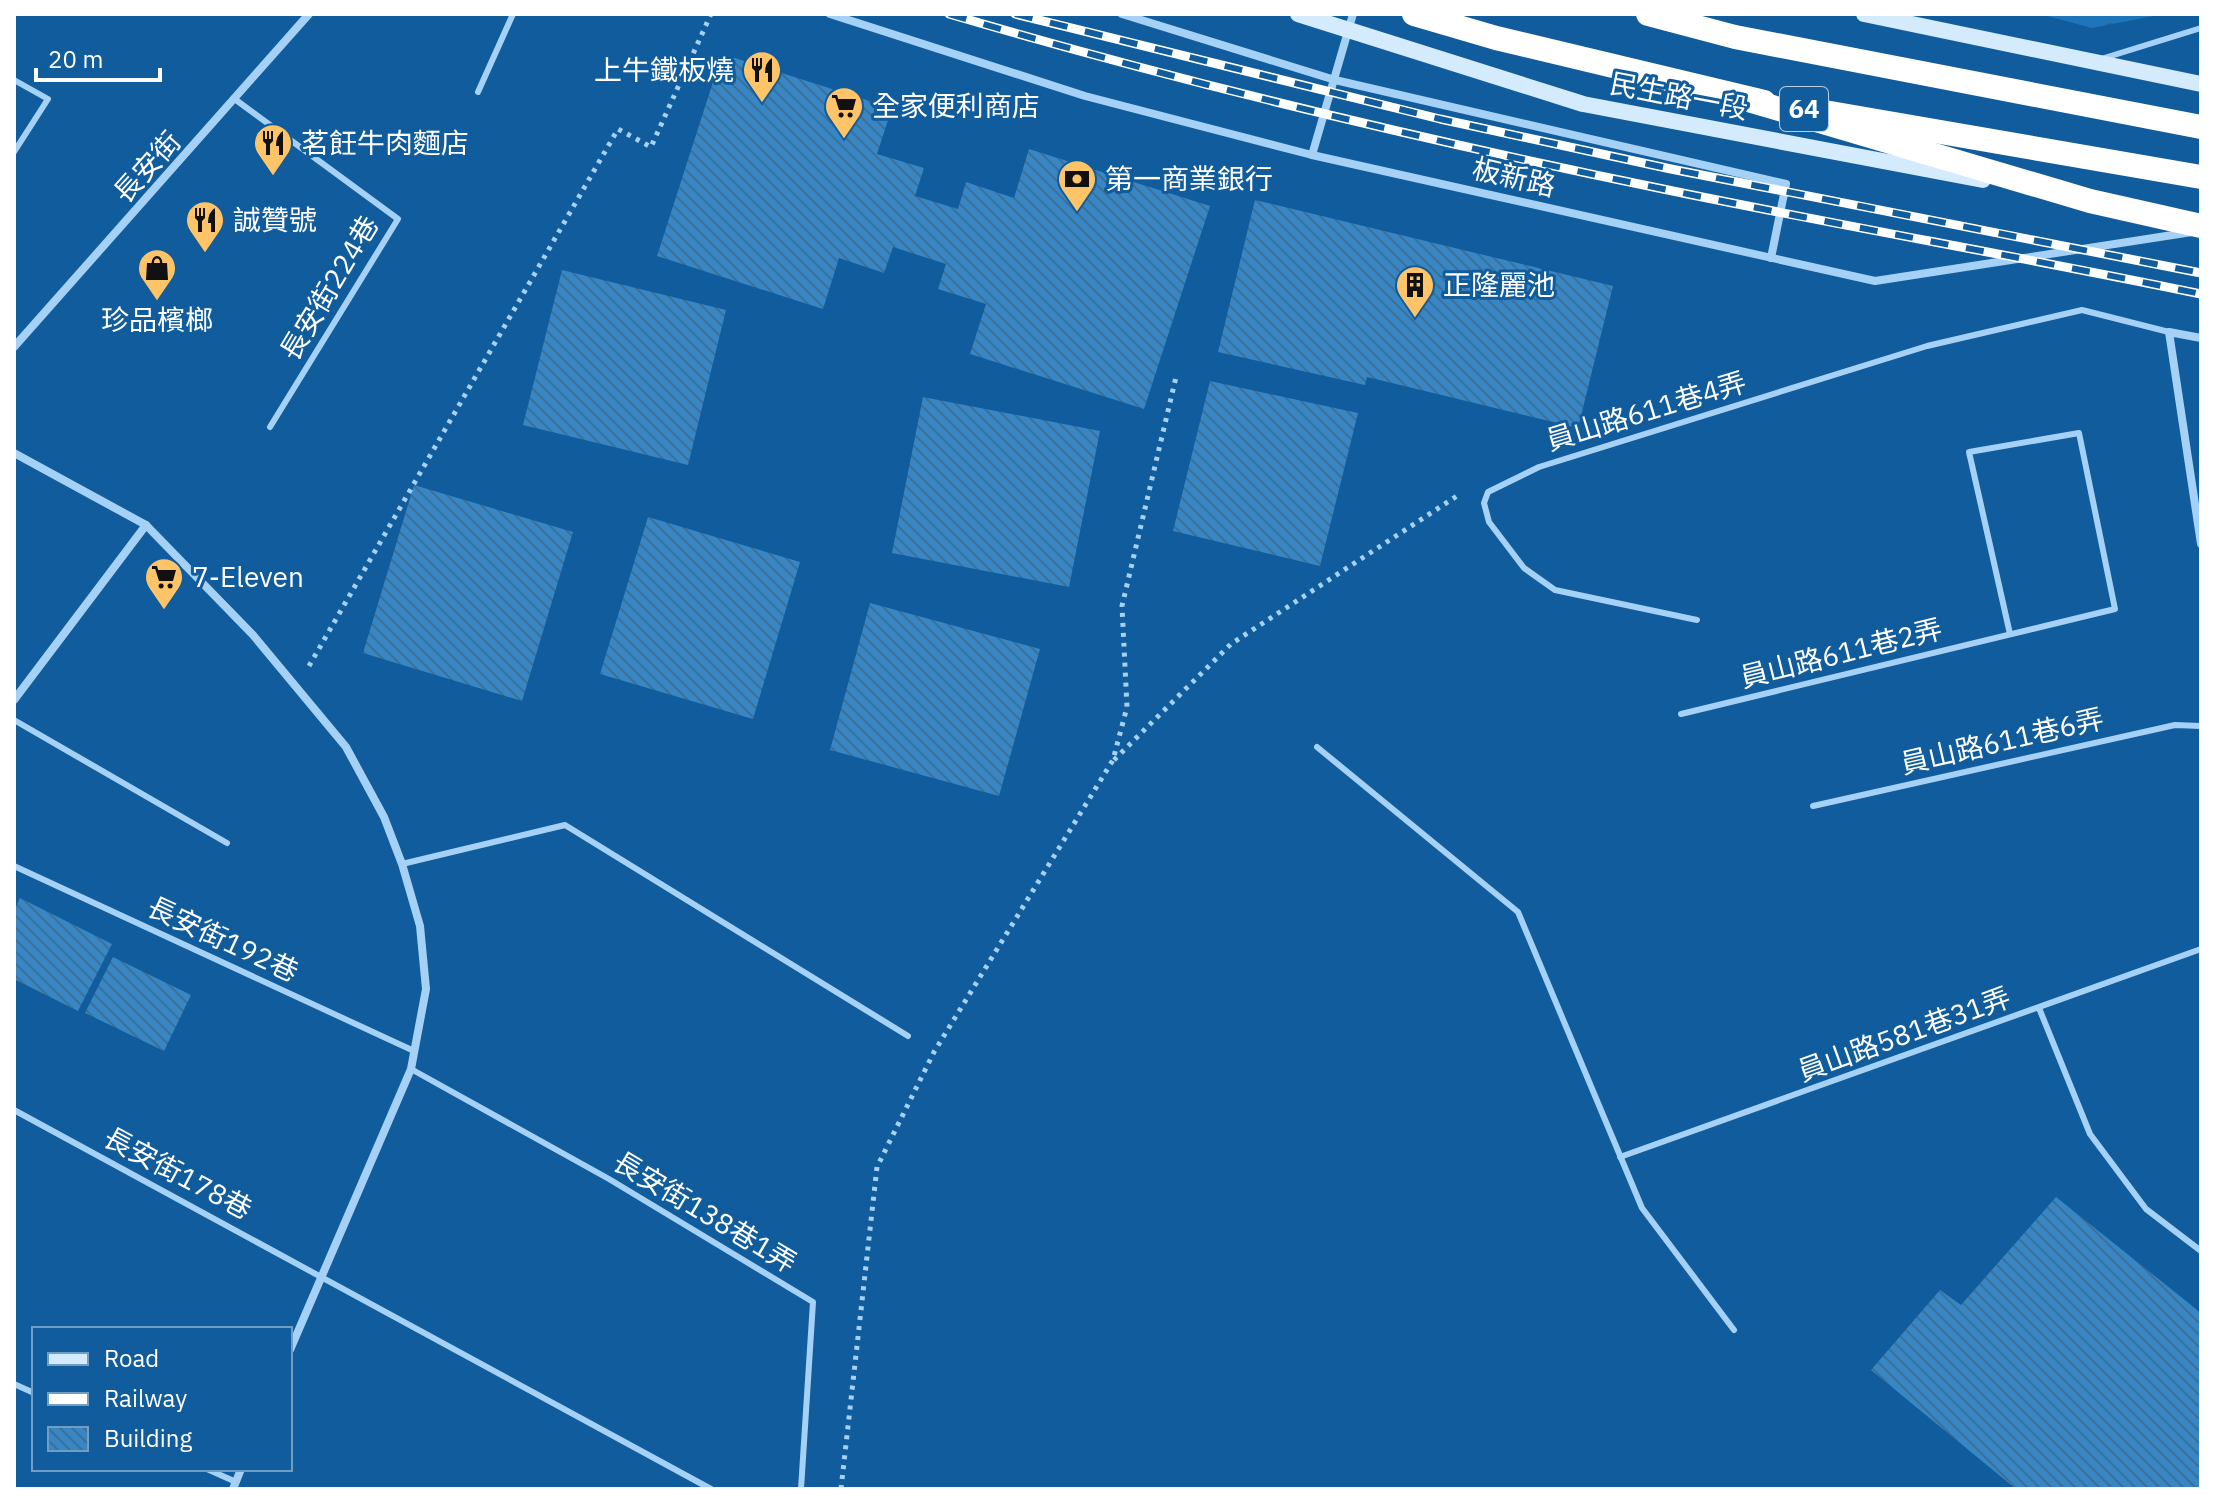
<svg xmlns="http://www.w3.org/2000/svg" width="2215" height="1503" font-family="'IBM Plex Sans','Noto Sans TC',sans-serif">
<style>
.forest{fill:url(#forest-crowns)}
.building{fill:url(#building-back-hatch)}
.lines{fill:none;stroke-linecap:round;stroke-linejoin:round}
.path{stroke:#a4d1f5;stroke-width:5;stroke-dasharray:4 6;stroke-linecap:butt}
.lane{stroke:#a4d1f5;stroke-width:6}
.street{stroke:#a4d1f5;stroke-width:8}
.secondary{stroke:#d4ebfe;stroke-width:16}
.highway{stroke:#fff;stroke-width:24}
.rail-casing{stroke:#fff;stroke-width:9}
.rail{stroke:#105c9c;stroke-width:6;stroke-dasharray:18;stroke-linecap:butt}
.highway-bridge{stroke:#fff;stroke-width:24}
.labels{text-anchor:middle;stroke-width:6;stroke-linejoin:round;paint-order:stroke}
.shield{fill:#105c9c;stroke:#b7cee1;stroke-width:2}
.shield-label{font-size:26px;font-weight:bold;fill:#fff}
.poi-label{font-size:28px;fill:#fff;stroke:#105c9c;text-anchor:start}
.street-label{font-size:28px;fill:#fff;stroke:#105c9c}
</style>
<defs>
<pattern id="forest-crowns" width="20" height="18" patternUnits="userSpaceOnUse" patternTransform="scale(2)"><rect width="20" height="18" fill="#1e75ba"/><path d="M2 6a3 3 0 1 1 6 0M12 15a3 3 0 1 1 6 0" fill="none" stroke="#356083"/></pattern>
<pattern id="building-back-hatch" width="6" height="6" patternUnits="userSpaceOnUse" patternTransform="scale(2)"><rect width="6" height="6" fill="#3886c4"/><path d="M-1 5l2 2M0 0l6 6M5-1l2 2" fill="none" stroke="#406f94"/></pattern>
</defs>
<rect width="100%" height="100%" fill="#105c9c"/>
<polygon class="forest" points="2040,14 2164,14 2092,28"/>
<g class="building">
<polygon points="722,54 892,108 877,154 924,168 915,196 958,209 966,182 1014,198 1029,149 1210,206 1144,409 970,354 986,304 938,289 946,264 893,247 884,273 839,258 823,309 657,256"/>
<polygon points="1255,200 1613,286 1578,428 1367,377 1365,385 1218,352"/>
<polygon points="562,270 726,310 688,465 523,425"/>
<polygon points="1210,381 1358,413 1320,566 1173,531"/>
<polygon points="923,397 1100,431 1069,587 892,553"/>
<polygon points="414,485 573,532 522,701 363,653"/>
<polygon points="648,517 800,562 753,719 600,674"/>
<polygon points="870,603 1040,649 999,796 830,750"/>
<polygon points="20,898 112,944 78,1011 14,979 14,911"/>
<polygon points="113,957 191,995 164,1051 85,1013"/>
<polygon points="2056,1197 2201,1313 2201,1489 2016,1489 1871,1370 1940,1290 1961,1305"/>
</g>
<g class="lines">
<g class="path">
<polyline points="309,666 618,129 651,147 711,14"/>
<polyline points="1114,760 1231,644 1460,494"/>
<polyline points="841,1489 877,1167 934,1052 1113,760 1127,707 1122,606 1176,377"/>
</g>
<g class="lane">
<polyline points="2101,59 2201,28"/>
<polyline points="14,80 48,99 14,152"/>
<polyline points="478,92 513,14"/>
<polyline points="236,100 398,219 270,427"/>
<polyline points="1697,620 1555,590 1524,568 1489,522 1484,503 1488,492 1539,467 1927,346 2082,310 2169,332"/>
<polyline points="1681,714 2115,609 2079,433 1969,452 2010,634"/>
<polyline points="14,720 227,843"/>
<polyline points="1317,747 1518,912 1642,1208 1734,1330"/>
<polyline points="1813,806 2175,725 2201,726"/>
<polyline points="402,864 565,825 908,1036"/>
<polyline points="14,866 414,1051"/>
<polyline points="2039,1008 2090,1134 2146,1209 2201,1251"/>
<polyline points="411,1069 609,1179 813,1302 801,1489"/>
<polyline points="14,1110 711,1489"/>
<polyline points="1620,1157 2201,949"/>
<polyline points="14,1384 34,1393"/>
<polyline points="207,1469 236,1482"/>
</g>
<g class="street">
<polyline points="830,14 1085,96 1312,155 1875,281 2192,232"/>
<polyline points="1122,14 1335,80 1786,184 1771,258"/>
<polyline points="1312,155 1353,14"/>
<polyline points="2201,338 2169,332 2201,544"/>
<polyline points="14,347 309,14"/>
<polyline points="14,453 146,525 253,635 346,747 384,817 402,864 420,926 426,989 411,1069 290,1350"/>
<polyline points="14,700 146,525"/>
<polyline points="233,1489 241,1469"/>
</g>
<g class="secondary">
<polyline points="1298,14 1583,104 1983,180"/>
<polyline points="1864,14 2201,84"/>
</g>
<g class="highway">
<polyline points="1414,14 1496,38 1764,102"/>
<polyline points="1648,14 1735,37 2201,127"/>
<polyline points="1813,110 2201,177"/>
</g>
<g class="rail-casing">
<g id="rail">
<path d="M949 14C1184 83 1424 140 1663 189 1842 226 2022 257 2201 294"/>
<polyline points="1015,14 1440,119 1671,169 2201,273"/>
</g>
</g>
<use href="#rail" class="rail"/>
<polyline class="highway-bridge" points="1745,99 2090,201 2201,226"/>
</g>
<defs>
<g id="restaurant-pin" transform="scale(2)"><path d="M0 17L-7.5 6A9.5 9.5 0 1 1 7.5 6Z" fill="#ffc468" stroke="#105c9c"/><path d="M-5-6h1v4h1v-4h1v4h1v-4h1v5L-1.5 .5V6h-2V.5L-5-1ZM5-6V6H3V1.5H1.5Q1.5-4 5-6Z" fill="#111"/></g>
<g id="supermarket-pin" transform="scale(2)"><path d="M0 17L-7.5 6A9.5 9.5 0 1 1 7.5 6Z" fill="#ffc468" stroke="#105c9c"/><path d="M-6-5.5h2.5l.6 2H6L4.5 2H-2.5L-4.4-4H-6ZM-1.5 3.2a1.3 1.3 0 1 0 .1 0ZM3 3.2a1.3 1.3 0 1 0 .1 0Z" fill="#111"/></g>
<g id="bank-pin" transform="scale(2)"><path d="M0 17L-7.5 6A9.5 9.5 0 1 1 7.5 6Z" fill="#ffc468" stroke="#105c9c"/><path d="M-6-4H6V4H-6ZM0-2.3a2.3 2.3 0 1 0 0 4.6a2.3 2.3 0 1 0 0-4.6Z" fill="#111"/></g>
<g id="shop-pin" transform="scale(2)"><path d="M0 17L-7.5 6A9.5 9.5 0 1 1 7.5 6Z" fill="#ffc468" stroke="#105c9c"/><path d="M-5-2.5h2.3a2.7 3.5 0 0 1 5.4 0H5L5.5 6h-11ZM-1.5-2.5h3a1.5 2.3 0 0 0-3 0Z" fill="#111"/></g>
<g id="building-pin" transform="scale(2)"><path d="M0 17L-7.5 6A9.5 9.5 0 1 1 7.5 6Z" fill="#ffc468" stroke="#105c9c"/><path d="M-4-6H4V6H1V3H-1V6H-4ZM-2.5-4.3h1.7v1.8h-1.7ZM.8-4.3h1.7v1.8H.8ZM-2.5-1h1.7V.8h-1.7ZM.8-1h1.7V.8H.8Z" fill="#111"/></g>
</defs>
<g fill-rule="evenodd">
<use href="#restaurant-pin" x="762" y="70"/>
<use href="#supermarket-pin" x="844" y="106"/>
<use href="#restaurant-pin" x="273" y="143"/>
<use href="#bank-pin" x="1077" y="179"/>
<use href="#restaurant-pin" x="205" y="220"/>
<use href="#shop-pin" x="157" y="268"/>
<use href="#building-pin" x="1415" y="285"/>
<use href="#supermarket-pin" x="164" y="577"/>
</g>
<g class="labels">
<rect class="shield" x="1780" y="87" width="48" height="44" rx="6"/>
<g class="shield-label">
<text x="1804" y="118">64</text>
</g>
<g class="poi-label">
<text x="734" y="80" text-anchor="end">上牛鐵板燒</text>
<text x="872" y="116">全家便利商店</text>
<text x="301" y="153">茗飪牛肉麵店</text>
<text x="1105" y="189">第一商業銀行</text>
<text x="233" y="230">誠贊號</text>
<text x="1443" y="295">正隆麗池</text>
<text x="157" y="330" text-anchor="middle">珍品檳榔</text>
<text x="192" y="587">7-Eleven</text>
</g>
<g class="street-label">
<text transform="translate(1679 96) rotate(11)" y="10">民生路一段</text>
<text transform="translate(147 167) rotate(-48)" y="10">長安街</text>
<text transform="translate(1514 177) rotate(13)" y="10">板新路</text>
<text transform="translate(329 288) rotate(-59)" y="10">長安街224巷</text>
<text transform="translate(1646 411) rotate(-17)" y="10">員山路611巷4弄</text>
<text transform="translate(1841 653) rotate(-14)" y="10">員山路611巷2弄</text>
<text transform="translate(2002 741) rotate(-13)" y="10">員山路611巷6弄</text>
<text transform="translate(223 939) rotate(25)" y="10">長安街192巷</text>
<text transform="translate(1904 1034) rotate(-20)" y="10">員山路581巷31弄</text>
<text transform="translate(178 1173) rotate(28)" y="10">長安街178巷</text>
<text transform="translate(705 1212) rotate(31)" y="10">長安街138巷1弄</text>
</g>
</g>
<rect width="2215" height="1503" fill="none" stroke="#ffffff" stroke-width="32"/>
<rect x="32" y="1327" width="260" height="144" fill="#105c9c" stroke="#709dc4" stroke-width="2"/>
<rect x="48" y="1353" width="40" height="12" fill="#d4ebfe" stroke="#709dc4" stroke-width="2"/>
<text x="104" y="1367" font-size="24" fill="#ffffff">Road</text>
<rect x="48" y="1393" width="40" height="12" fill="#ffffff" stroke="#709dc4" stroke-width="2"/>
<text x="104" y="1407" font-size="24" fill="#ffffff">Railway</text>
<rect x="48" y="1427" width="40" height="24" fill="url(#building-back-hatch)" stroke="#709dc4" stroke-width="2"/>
<text x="104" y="1447" font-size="24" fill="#ffffff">Building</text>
<path d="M36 68v12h124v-12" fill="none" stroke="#ffffff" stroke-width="4"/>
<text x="48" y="68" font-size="24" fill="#ffffff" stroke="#105c9c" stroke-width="6" paint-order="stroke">20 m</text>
</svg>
